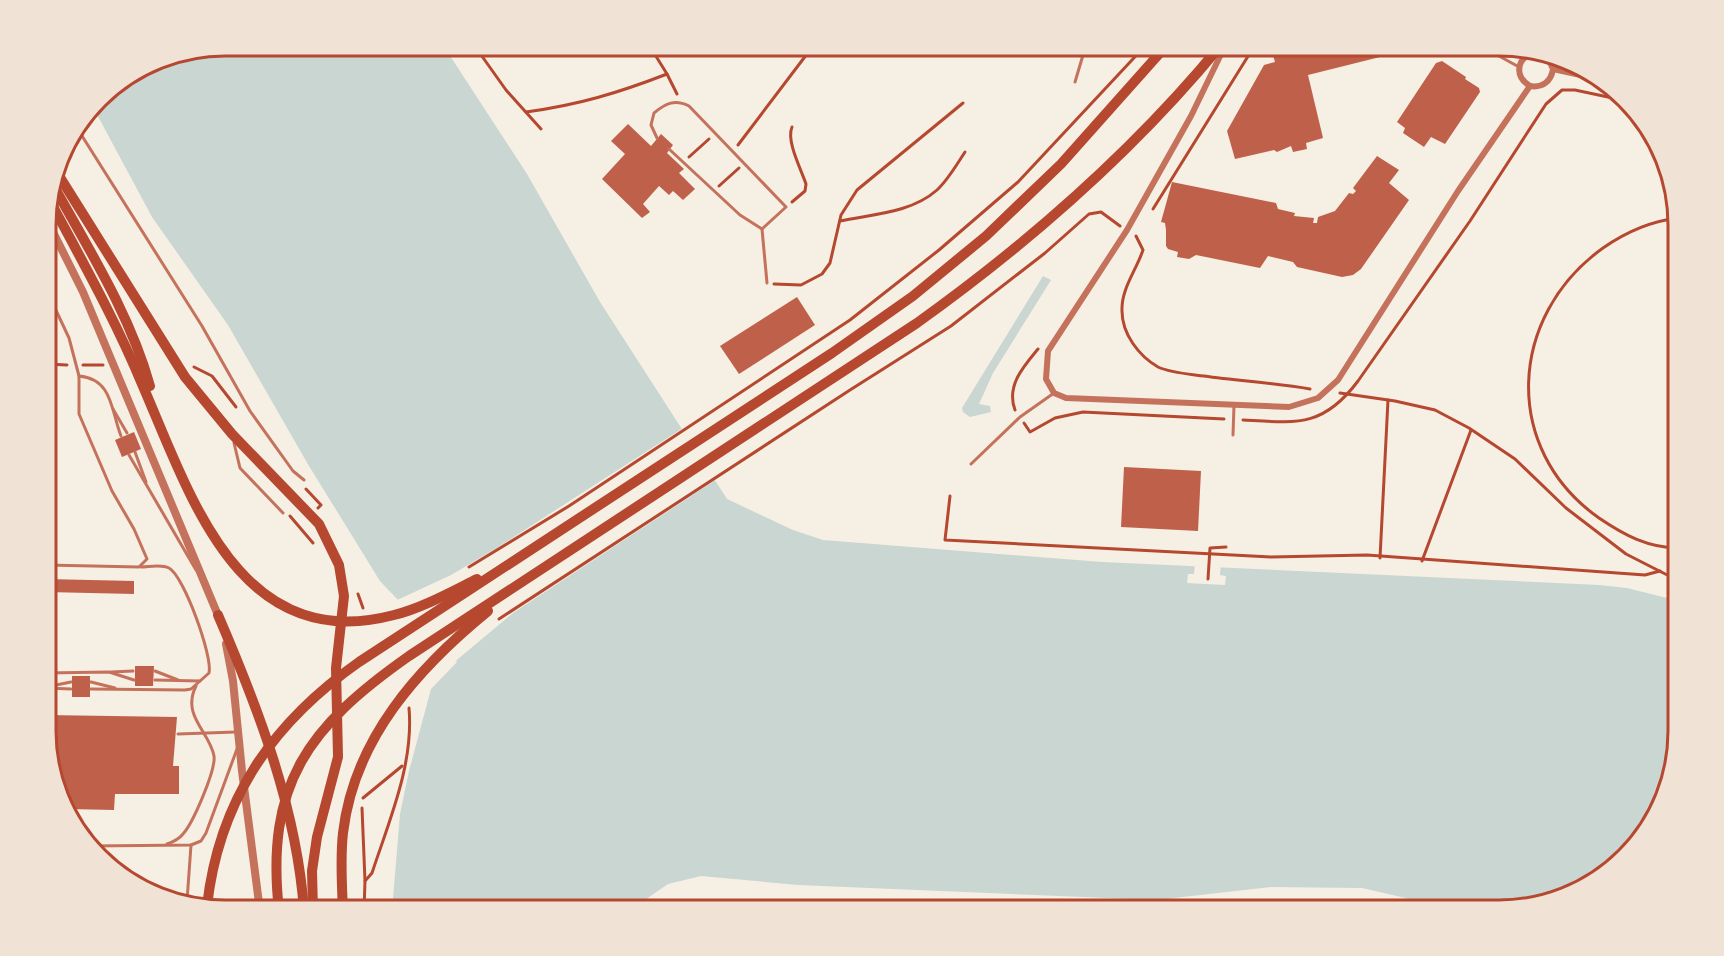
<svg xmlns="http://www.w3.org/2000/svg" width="1724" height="956" font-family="'Crimson Pro',serif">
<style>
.water{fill:#c9d6d2}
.pier{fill:#f6efe4}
.building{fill:#bf614a}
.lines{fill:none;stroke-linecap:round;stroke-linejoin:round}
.path{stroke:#b5482f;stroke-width:3}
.service{stroke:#c5725c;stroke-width:3}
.minor{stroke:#c5725c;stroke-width:6}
.tertiary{stroke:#c5725c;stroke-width:8}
.primary{stroke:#b5482f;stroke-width:10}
.trunk{stroke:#b5482f;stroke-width:10}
.rim{fill:none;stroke:#b5482f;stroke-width:3}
</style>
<rect width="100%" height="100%" fill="#f6efe4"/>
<g class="water">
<polygon points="224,45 443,45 527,174 600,302 727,499 793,530 823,540 1102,562 1599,585 1627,588 1679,601 1679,743 1655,821 1599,881 1511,911 1462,911 1362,888 1271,887 1156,900 798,885 701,876 668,884 639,904 634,911 392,911 400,814 409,771 431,689 457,662 380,581 309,466 228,325 152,217 93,107 106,90 156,59"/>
<polygon points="1043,276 1051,280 993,373 979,404 990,406 991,412 970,417 963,412 962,408"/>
</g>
<g class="pier">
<polygon points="683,428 717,479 513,613 446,669 453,662 395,601 451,575 495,549"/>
<polygon points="1195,562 1221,563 1220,575 1226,576 1225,585 1187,583 1188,574 1194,574"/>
</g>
<g class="building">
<polygon points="1390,45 1392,54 1308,75 1323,138 1306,143 1307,149 1293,152 1291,146 1277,152 1274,150 1235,159 1227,131 1264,65 1275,62 1270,46"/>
<polygon points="1442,61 1466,77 1465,79 1479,88 1480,92 1445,144 1431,137 1424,147 1403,133 1405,128 1397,122 1436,63"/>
<polygon points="628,124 651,146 661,134 673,145 667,153 684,169 679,173 695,189 683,200 673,191 669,195 659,186 643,204 650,212 642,218 602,179 625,154 611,141"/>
<polygon points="1377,156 1399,170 1389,183 1409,200 1361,269 1353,275 1342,277 1297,267 1293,262 1268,256 1260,268 1196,255 1189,259 1177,257 1178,252 1168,249 1166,246 1166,230 1165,223 1161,222 1172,182 1276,203 1278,209 1295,213 1294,216 1314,218 1313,223 1317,223 1318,217 1335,211 1349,193 1353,194 1356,191 1353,188"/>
<polygon points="797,297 815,325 739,374 720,346"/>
<polygon points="134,432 141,449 122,457 115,440"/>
<polygon points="1124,467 1201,471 1198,531 1121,527"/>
<polygon points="46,579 134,581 134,594 46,592"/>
<polygon points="135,666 154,666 153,686 135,686"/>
<rect x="72" y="676" width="18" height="21"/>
<polygon points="46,715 177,717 173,766 179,766 179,794 115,794 114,810 67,809 46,755"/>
</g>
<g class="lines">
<g class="path">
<polyline points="474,45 506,90 541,129"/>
<polyline points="667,74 677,94"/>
<path d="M526 112C578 105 618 93 667 74L649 45"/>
<polyline points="738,145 810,50 822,45"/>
<polyline points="689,157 709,139"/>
<polyline points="719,186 739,168"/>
<path d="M792 202 805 191 806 184C801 169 786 141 792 127"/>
<polyline points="1153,209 1255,45"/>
<path d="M1679 218C1650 221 1626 232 1603 248 1508 316 1501 449 1599 518 1624 535 1648 548 1679 548"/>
<path d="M840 221C873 214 911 213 937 190 948 180 957 164 965 152"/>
<path d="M1136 236 1143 250C1136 271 1121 289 1122 311 1122 334 1139 356 1158 367 1171 373 1189 374 1204 376 1239 381 1275 383 1310 389"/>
<polyline points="774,284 801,285 822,274 830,263 841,215 857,190 963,103"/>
<polyline points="46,364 67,365"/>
<polyline points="83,365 103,365"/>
<polyline points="194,367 212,376 236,407"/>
<polyline points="1340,393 1395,401 1435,410 1469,428 1515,459 1566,508 1626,554 1679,581"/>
<path d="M1015 410C1006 386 1023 367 1038 349"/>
<path d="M1243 420C1296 423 1323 428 1358 381L1470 221 1546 104 1562 90H1575L1622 100"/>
<polyline points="1024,423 1030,432 1055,418 1083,412 1224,419"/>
<polyline points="306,489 321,505 318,508"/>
<polyline points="950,496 945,540 1271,557 1367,555 1645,575 1660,571"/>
<polyline points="290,516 313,543"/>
<polyline points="1380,558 1388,400"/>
<polyline points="1422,561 1471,430"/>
<polyline points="469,567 569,506 850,320 939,250 1018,182 1146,45"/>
<polyline points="1670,577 1674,549"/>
<polyline points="1208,579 1210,548 1226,547"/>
<polyline points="358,594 363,608"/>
<polyline points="499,619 850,390 951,326 1045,253 1089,214 1101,212 1120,226"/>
<polyline points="363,798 402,766"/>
<polyline points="362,808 365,881"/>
<path d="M364 911 365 881 372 873C389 821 414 764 409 708"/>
<polyline points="751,911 775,907 1025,911"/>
<path d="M1225 911C1282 906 1342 898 1398 911"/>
</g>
<g class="service">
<polyline points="1479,45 1519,67"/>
<polyline points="1075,82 1086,45"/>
<polyline points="77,128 202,326 250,411 293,471 304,480"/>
<path d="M657 138 651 125 654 113C666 103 675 99 689 106L786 207 762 229"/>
<polyline points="669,149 740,215 762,229 767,283"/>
<polyline points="46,289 69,338 79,376 79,414 112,491 134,529 147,559 139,567 46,565"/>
<path d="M79 376C113 379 111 411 121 436"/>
<polyline points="113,409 127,433"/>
<polyline points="1233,435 1234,405"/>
<polyline points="234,443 240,468 283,513"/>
<polyline points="135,452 146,482"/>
<polyline points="129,455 196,570"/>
<polyline points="971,464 1020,417 1054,393"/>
<polyline points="155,671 178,680"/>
<polyline points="111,672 133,671"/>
<polyline points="46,673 109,672 134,680"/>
<polyline points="155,680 200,681"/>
<polyline points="91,682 115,688"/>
<polyline points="46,687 71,682"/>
<polyline points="46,688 71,689"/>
<path d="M91 689 185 690 191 689 209 673C213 657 184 576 169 568 161 564 149 567 141 567"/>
<polyline points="178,734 236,732"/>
<path d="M167 844C173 842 179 839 183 834 193 823 216 770 214 756 210 732 181 716 196 686"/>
<polyline points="90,846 191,845 201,841 206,833 237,749"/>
<polyline points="187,901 191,845"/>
</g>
<g class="minor">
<polyline points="1225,46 1191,116 1127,230 1048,351 1046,379 1054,393 1066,398 1289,407 1318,398 1338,380 1458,191 1530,86"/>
<path d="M1531 53C1516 61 1515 77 1530 86 1542 88 1551 82 1553 69L1548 58"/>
<polyline points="1553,69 1599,79"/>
</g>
<g class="tertiary">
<polyline points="46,218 83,292 220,620"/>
<polyline points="226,644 233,681 242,771 260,911"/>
</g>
<g class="primary">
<path d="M52 183C88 248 130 314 150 386"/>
<path d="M48 197C81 259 115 319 142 384 190 494 238 656 394 615 422 608 451 592 477 579"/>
<path d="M207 906C219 800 272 723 359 662L832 353 913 296 986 236 1061 164 1167 45"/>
<path d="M279 911C265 784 308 727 409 656L917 323C1030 242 1132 153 1221 45"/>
<path d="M343 911C342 885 340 859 343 833 354 739 418 668 488 611"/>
</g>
<g class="trunk">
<polyline points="56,171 185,377 232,434 319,524 339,565 344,596 336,668 338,757 317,837 312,871 313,911"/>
<path d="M218 615C258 708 297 809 304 911"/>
</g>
</g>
<path d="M0 0H1724V956H0ZM225 56H1499A169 169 0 0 1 1668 225V731A169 169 0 0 1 1499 900H225A169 169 0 0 1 56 731V225A169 169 0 0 1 225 56Z" fill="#f1e2d6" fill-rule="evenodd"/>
<path class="rim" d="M225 56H1499A169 169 0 0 1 1668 225V731A169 169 0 0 1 1499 900H225A169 169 0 0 1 56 731V225A169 169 0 0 1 225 56Z"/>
</svg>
